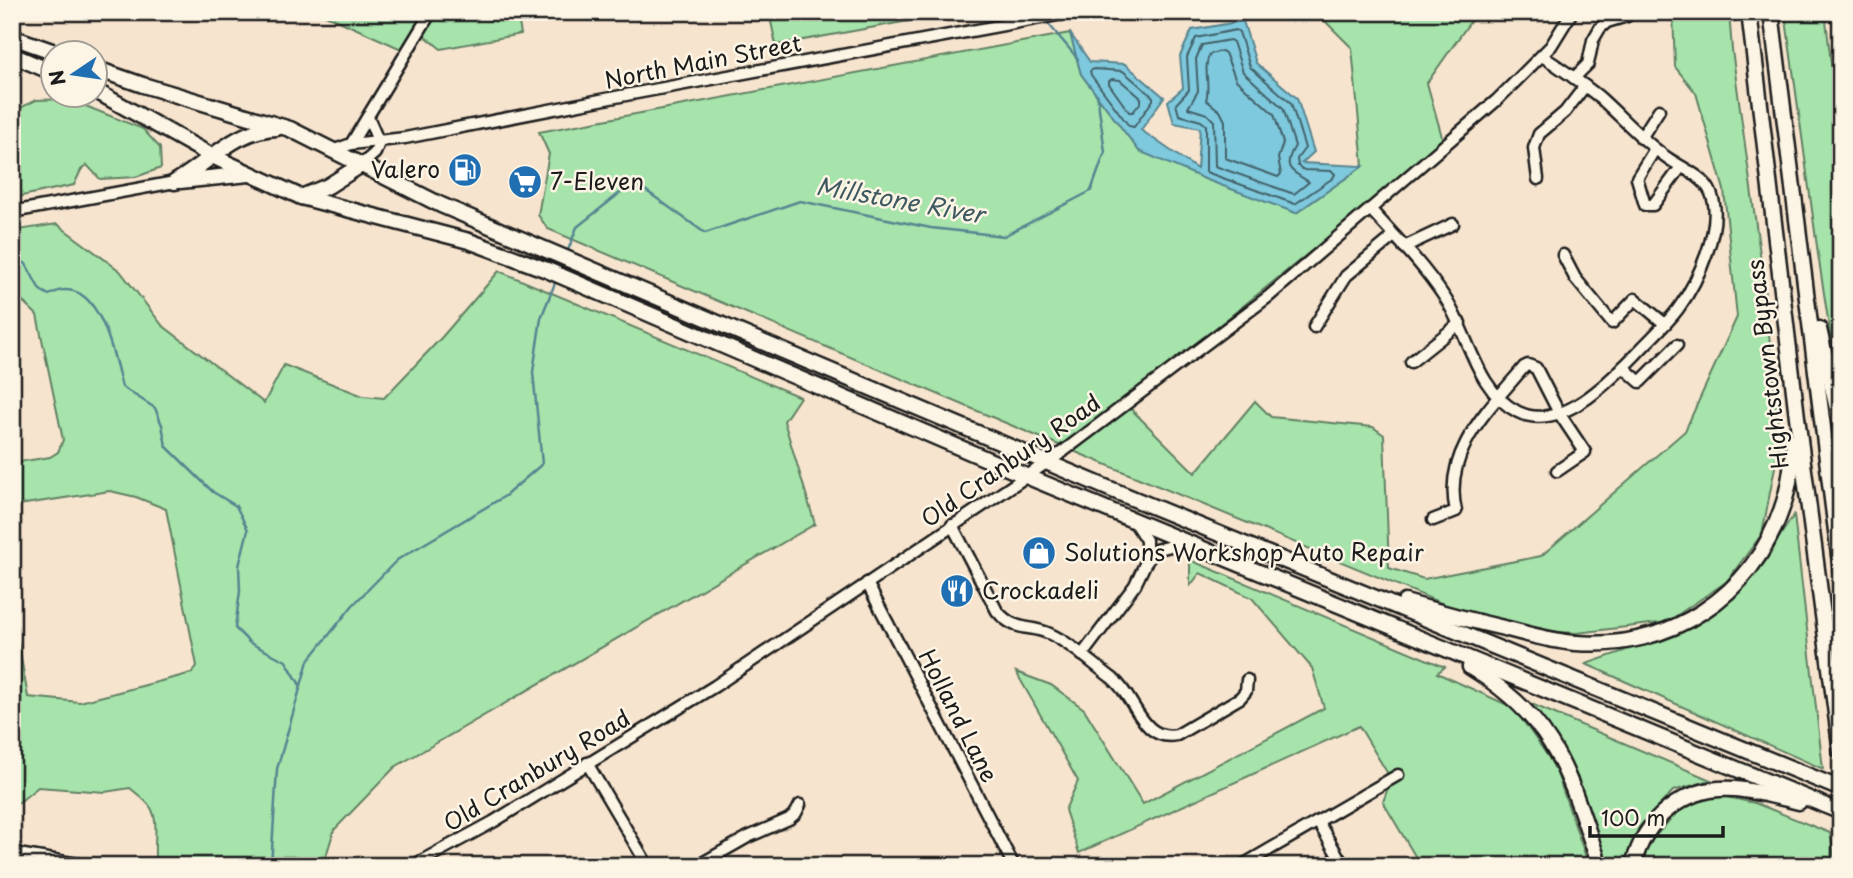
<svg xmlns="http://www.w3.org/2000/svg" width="1853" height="878" font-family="'Playpen Sans',sans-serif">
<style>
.green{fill:#a6e4ab;stroke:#618064;stroke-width:2}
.water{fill:#7ec9dd;stroke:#578490;stroke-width:2}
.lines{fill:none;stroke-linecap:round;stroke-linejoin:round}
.shore{stroke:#436169;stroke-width:2}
.stream{stroke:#578490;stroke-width:2.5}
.minor-casing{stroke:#1c1c1c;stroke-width:15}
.highway-casing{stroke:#1c1c1c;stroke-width:19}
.minor{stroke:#fcf5e5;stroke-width:10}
.highway{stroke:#fcf5e5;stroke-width:14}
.labels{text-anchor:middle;stroke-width:5;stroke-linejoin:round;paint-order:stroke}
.street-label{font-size:23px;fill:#1c1c1c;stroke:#fcf5e5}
.poi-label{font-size:23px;fill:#1c1c1c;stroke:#fcf5e5;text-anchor:start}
.water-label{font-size:24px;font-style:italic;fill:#3e5960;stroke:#fcf5e5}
</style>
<rect width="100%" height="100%" fill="#f7e4ce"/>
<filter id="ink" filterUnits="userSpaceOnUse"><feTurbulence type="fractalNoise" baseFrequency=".0143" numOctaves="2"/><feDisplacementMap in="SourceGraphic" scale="14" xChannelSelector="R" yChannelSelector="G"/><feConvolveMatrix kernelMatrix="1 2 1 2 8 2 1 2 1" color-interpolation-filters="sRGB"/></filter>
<g filter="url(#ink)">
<g class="green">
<polygon points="319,12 517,12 521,34 441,49 420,32 408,52"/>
<polygon points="769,12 958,12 776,45"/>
<polygon points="1348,12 1369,12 1373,16 1375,12 1477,12 1427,83 1444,144 1124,402 1195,473 1255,401 1271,417 1373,427 1384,435 1389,568 1424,579 1541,556 1685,431 1737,317 1724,190 1696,93 1675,67 1673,12 1729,12 1732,50 1763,276 1780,441 1762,534 1726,582 1667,622 1577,633 1504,629 1020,429 548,229 538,215 549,154 539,132 1070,33 1081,74 1139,151 1296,213 1363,166 1352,48 1322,18"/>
<polygon points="1785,12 1825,12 1838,122 1841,405 1818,254"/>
<polygon points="68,99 143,129 160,148 161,168 136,177 100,179 87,165 81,170 74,185 12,198 12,112 36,100"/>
<path d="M57 224 120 271 162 325 264 403 284 365 363 396 384 398 442 337 499 271 800 397 784 421 815 524 395 767 334 830 323 866H156C152 847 160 824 151 808 147 801 137 794 130 788L105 792 38 787 12 808V607L28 697 80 702 192 673 197 666 166 509 136 497 110 491 12 506V463L50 457 58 452 63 440 37 315 12 291V231Z"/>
<polygon points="1794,515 1823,769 1586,664 1693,627 1747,585"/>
<polygon points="1190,560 1445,667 1437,673 1514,708 1554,765 1589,866 1421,866 1383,802 1391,779 1359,726 1079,853 1065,810 1078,781 1016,672 1051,685 1084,709 1143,804 1324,708 1312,668 1252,598 1200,573 1190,586"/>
<polygon points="1529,703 1711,780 1673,791 1639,827 1623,866 1607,866 1579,780"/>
<polygon points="1712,794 1755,803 1830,833 1836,866 1640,866 1640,853 1676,813"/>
</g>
<polygon class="water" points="1243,21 1256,63 1297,98 1314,152 1302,163 1363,166 1296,213 1207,180 1139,151 1081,74 1070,33 1090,62 1125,64 1164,97 1141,130 1197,169 1200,128 1174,123 1168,101 1183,88 1180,56 1192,30"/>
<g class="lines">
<g class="shore">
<polygon points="1236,30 1239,32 1250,67 1291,103 1305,148 1297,159 1298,166 1304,170 1332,171 1335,174 1333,178 1295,204 1206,172 1206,125 1201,121 1179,115 1176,104 1189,90 1187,57 1196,38"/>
<path d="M1230 40 1233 42 1243 72 1283 108 1295 146C1281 169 1292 171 1309 182L1294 194 1215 166 1214 121 1207 114 1188 108 1198 91 1196 59 1202 45Z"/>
<path d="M1222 51 1225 53 1236 80 1274 114 1283 143 1278 158 1281 174 1278 177 1225 158V121L1220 111 1206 100C1211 85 1202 67 1210 54Z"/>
<polygon points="1094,69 1123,71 1153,97 1153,100 1134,127 1129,126 1091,75 1090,71"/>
<polygon points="1112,79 1120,80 1141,98 1141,102 1133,112 1129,112 1109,84 1109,81"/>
</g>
<g class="stream">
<polyline points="1046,21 1078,59"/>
<polyline points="567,253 577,227 634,182 705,233 800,201 931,228 1004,236 1091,191 1105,152 1097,94"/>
<path d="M12 255 26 264 40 290 49 295C53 293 59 290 64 290 102 287 115 361 122 387L155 408 162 425 166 446 213 492 236 506 248 530 239 566 240 591 235 628 250 643 286 661 300 685"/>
<polyline points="271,866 277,769 308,661 353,605 397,560 505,496 542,464 533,372 541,318 557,278"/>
</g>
<g class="minor-casing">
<g id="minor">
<polyline points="1574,78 1588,64 1593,40 1600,28 1607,22 1627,16"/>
<polyline points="368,117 379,143"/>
<polyline points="1641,138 1659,110"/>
<polyline points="351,144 431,12"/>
<polyline points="1655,149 1637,178 1645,205 1653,205 1681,167"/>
<polyline points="335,150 351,144 405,138 626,95 1074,12"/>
<polyline points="361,165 375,153 379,143"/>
<polyline points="1538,179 1534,148 1539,134 1565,112 1585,86"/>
<path d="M1370 209C1396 237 1424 266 1445 298 1469 334 1476 391 1518 412 1561 433 1611 380 1638 352 1651 338 1666 325 1678 309 1697 283 1726 223 1710 191 1703 176 1682 168 1669 159 1642 141 1622 117 1598 96 1580 82 1561 68 1542 56"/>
<polyline points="12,212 175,182"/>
<polyline points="1404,247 1453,224"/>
<polyline points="1563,255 1575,278 1612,323 1635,299 1665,324"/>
<polyline points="1314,327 1346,276 1394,236"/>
<polyline points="1411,362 1460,323"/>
<polyline points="1623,367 1640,382 1677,345"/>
<path d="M1433 520 1456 511C1442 452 1489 409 1524 367L1528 365 1536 368 1559 413 1585 452 1557 471"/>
<polyline points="1135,523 1146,540 1146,560"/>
<path d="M952 525 997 611C1016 633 1028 624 1050 634 1072 644 1093 664 1112 678 1136 697 1141 742 1177 735L1240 698 1246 691 1247 680"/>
<polyline points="867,583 1014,866"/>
<polyline points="1082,655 1135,585 1145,564 1155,550 1186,542"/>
<polyline points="587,763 648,866"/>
<polyline points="1318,822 1344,866"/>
<polyline points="12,853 90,866"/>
<polyline points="412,866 493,822 715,686 1061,453 1268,297 1497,100 1551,46 1572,12"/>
<polyline points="697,866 748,837 789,819 796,813 800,805"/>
<polyline points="1241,866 1398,775"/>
</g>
</g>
<g class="highway-casing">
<g id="highway">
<polyline points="1749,12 1797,417 1841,752"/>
<polyline points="1771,12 1841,571"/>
<polyline points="12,37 55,52"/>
<polyline points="12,55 52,72"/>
<polyline points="94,68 143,85 290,129 441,205 781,350 1110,489 1841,789"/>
<polyline points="94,90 212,156 301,197 469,241 547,270 1026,476 1841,812"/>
<polyline points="180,181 249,174"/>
<path d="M175 182C209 163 235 129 277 128"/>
<polyline points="301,197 328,186 361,165"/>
<polyline points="1819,329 1841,426"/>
<path d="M1405 602C1439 612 1473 621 1508 629 1530 635 1553 641 1576 643 1669 650 1752 597 1782 508 1790 486 1792 463 1794 440"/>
<path d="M1470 667C1558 721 1568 774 1600 866"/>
<path d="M1633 866C1644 818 1686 785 1735 789 1757 791 1778 797 1799 802"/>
</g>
</g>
<use href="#minor" class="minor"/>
<use href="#highway" class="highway"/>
</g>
</g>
<defs>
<g id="fuel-disc" transform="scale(1.75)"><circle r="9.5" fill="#1f6fb2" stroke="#fcf5e5"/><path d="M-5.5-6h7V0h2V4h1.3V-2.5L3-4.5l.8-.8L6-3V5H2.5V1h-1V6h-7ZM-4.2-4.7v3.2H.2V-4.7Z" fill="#fff"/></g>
<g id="supermarket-disc" transform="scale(1.75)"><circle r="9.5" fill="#1f6fb2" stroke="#fcf5e5"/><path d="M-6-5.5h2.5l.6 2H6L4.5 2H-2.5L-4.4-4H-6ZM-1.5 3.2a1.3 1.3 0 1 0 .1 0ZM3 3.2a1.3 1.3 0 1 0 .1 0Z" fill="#fff"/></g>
<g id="shop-disc" transform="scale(1.75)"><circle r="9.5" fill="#1f6fb2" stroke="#fcf5e5"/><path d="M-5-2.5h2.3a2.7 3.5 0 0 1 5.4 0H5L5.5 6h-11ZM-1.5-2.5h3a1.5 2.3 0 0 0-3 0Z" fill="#fff"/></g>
<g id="restaurant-disc" transform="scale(1.75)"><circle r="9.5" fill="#1f6fb2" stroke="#fcf5e5"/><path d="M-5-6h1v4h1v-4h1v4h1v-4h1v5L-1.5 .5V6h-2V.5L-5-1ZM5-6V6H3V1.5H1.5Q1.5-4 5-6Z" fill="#fff"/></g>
</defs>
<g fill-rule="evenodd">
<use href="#fuel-disc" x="465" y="170"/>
<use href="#supermarket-disc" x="525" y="182"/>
<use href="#shop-disc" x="1039" y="553"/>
<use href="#restaurant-disc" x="957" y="591"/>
</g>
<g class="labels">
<g class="street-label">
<text transform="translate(703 62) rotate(-11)" y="8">North Main Street</text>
<text transform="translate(1768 364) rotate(-97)" y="8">Hightstown Bypass</text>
<text transform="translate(1011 461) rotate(-35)" y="8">Old Cranbury Road</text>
<text transform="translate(958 716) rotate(63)" y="8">Holland Lane</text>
<text transform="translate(537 771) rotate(-31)" y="8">Old Cranbury Road</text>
</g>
<g class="poi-label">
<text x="440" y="178" text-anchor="end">Valero</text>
<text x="550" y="190">7-Eleven</text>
<text x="1064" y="561">Solutions Workshop Auto Repair</text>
<text x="982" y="599">Crockadeli</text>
</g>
<g class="water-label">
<text transform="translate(900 201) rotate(10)" y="8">Millstone River</text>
</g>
</g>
<rect width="1853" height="878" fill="none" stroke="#fcf5e5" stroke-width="42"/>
<rect x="21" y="21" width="1811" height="836" fill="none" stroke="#1c1c1c" stroke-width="2.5" filter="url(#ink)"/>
<g transform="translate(74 74) rotate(257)"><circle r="33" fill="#fcf5e5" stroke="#a29e95" stroke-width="2"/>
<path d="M0-5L12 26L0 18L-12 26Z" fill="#1f6fb2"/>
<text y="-10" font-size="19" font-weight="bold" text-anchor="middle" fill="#1c1c1c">N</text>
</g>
<path d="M1590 826v10h133v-10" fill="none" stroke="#1c1c1c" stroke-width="3.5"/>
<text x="1601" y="826" font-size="21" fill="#1c1c1c" stroke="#fcf5e5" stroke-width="5" paint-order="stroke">100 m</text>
</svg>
